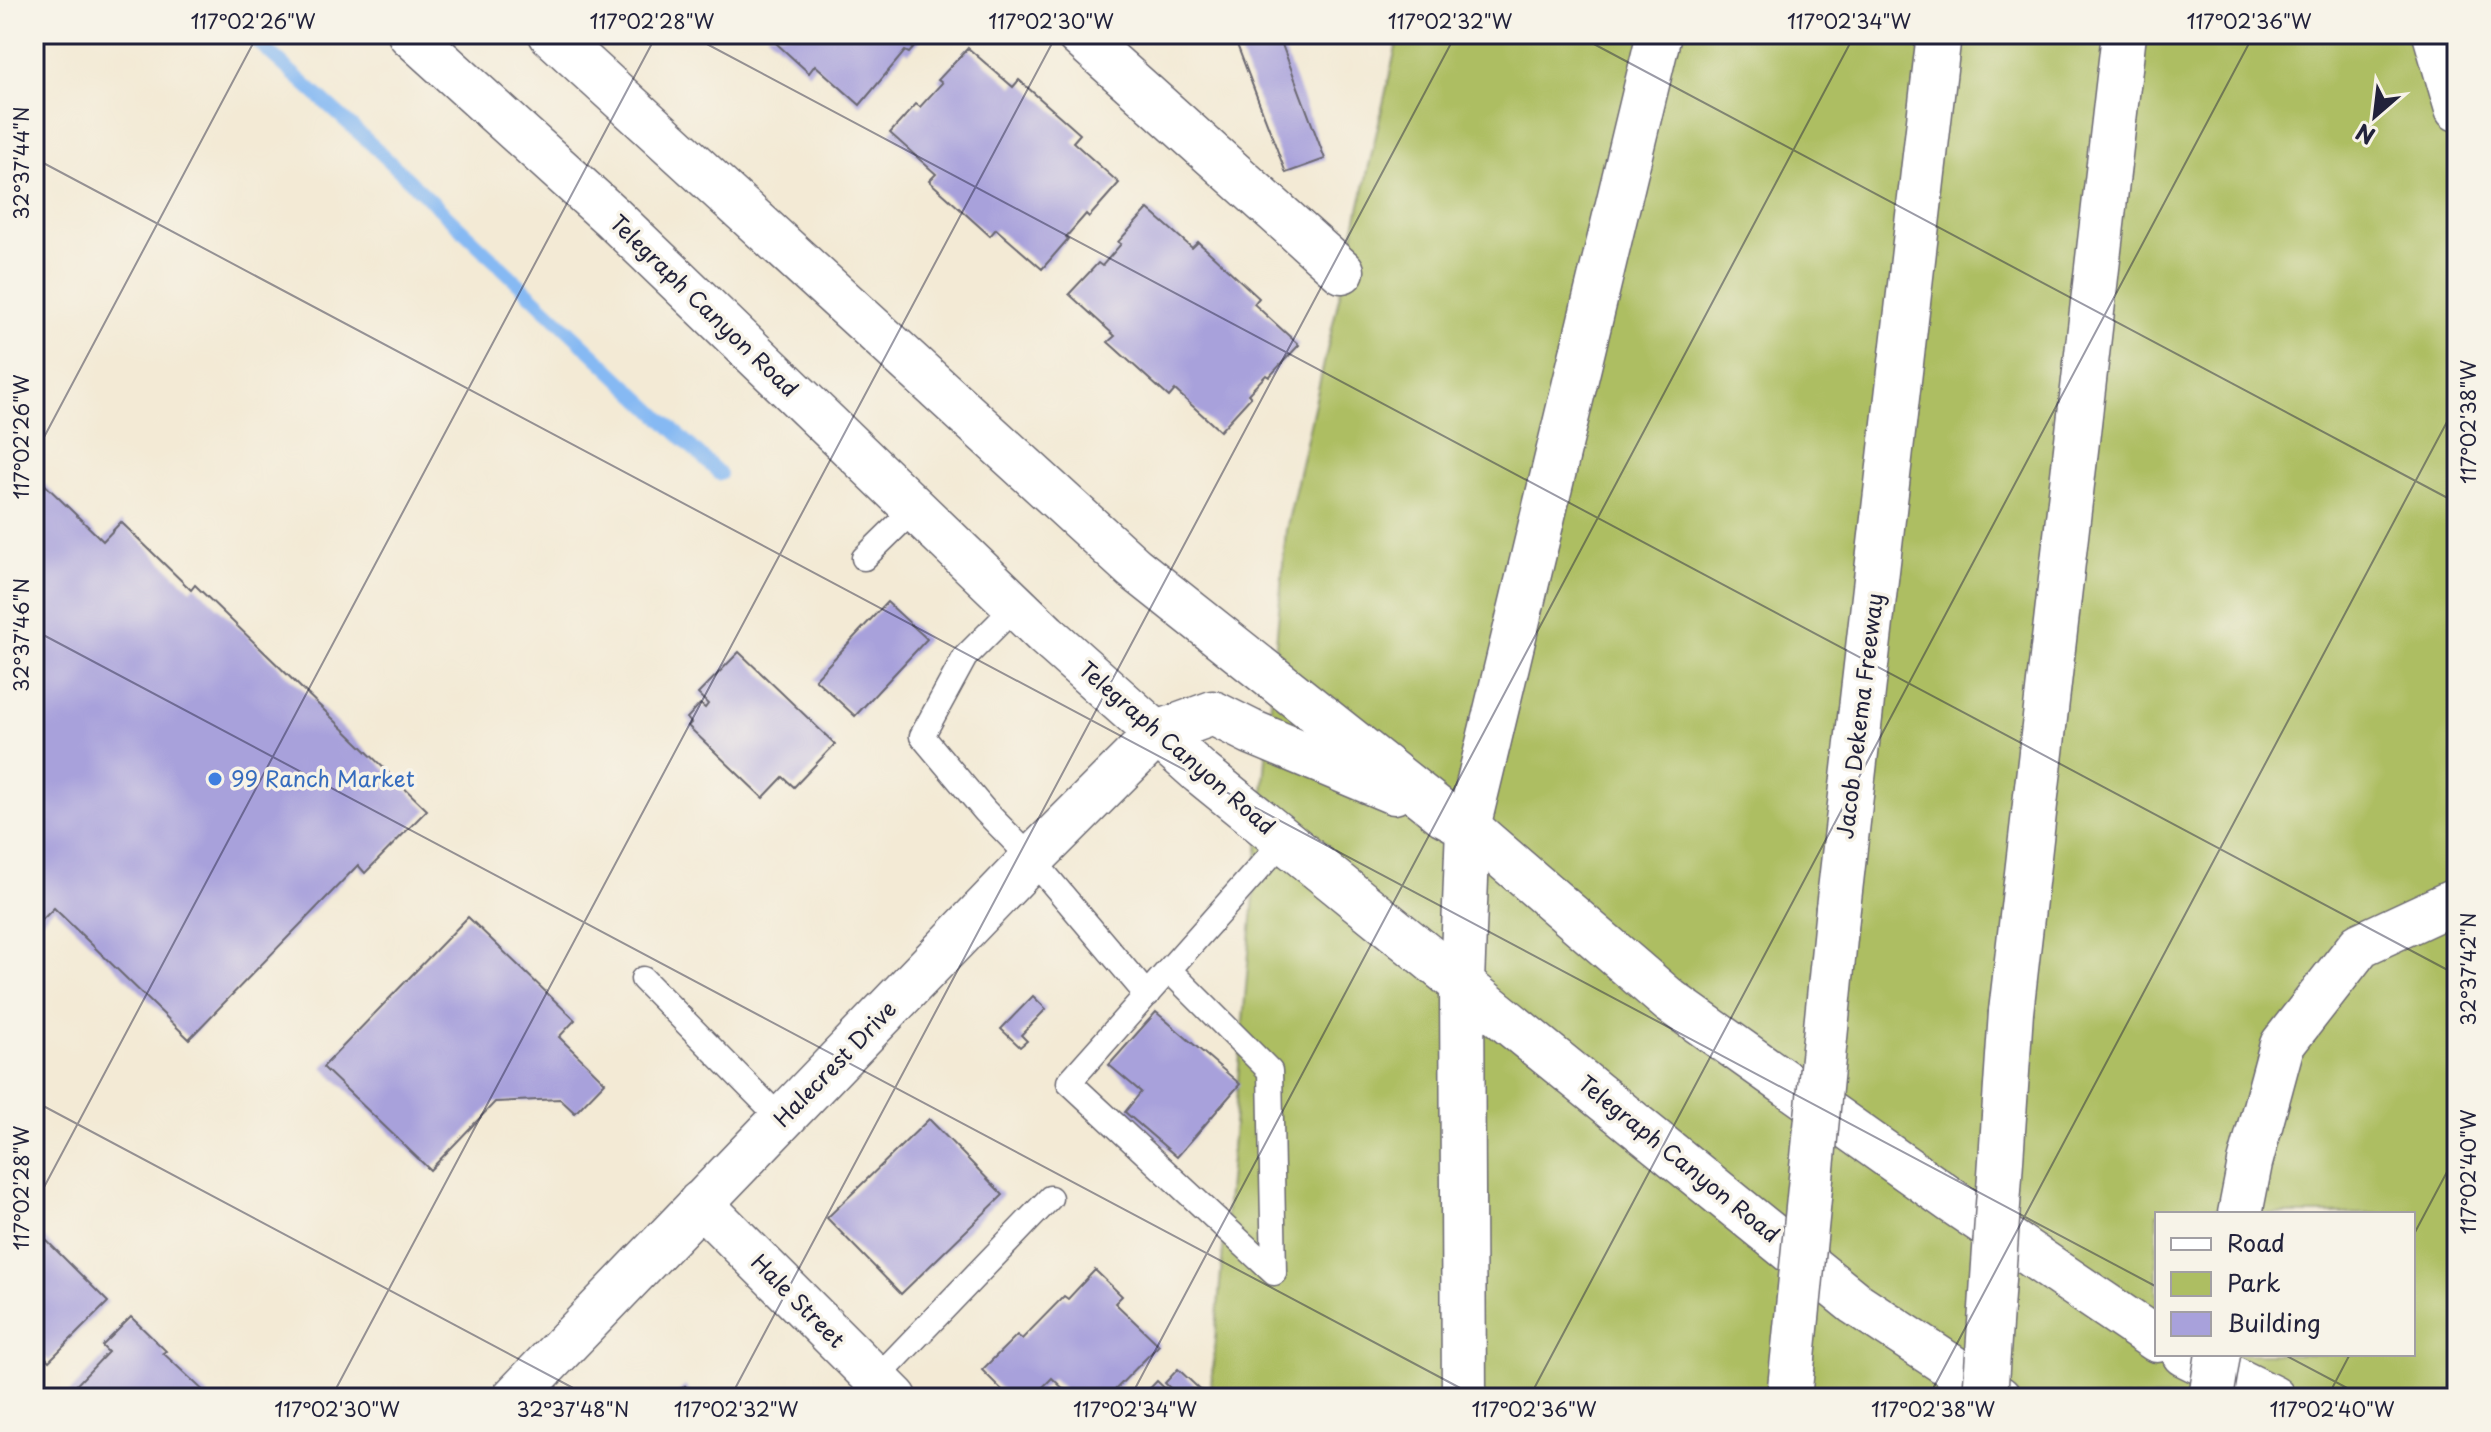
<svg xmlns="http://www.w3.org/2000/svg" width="2491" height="1432" font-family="'Playpen Sans',sans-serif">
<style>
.green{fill:#adbe62;stroke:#68704e;stroke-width:2;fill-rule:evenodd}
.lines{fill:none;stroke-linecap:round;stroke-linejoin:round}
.stream{stroke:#86b9f3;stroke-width:14}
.building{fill:#a8a1db}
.lane-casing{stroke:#6b6871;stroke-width:27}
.street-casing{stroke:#6b6871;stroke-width:47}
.secondary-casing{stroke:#6b6871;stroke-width:47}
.primary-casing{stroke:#6b6871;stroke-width:47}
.highway-casing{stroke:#6b6871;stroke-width:47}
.lane{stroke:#fff;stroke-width:24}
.street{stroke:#fff;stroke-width:44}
.secondary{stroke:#fff;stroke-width:44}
.primary{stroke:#fff;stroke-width:44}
.highway{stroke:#fff;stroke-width:44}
.highway-bridge-casing{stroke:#6b6871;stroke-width:47;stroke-linecap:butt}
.highway-bridge{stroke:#fff;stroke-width:44}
.ticks{fill:none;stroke:#22223b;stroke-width:2;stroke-opacity:0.45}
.shop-dot{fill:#3f7fe0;stroke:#f7f3e8;stroke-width:3}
.labels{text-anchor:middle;stroke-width:7;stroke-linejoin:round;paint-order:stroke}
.street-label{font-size:22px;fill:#22223b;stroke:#f7f3e8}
.shop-label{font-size:22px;fill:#366cbe;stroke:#f7f3e8;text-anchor:start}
.neatline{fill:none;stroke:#22223b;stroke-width:3}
.ticks-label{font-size:20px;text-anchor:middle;fill:#22223b}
</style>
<rect width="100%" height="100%" fill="#f7f3e8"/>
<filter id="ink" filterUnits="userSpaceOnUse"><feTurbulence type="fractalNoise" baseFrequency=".0125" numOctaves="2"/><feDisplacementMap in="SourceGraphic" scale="16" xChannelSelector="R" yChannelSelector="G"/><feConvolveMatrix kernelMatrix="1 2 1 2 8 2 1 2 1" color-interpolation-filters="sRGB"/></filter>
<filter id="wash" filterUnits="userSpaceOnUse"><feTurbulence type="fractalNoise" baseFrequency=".006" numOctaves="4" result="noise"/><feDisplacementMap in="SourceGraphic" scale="32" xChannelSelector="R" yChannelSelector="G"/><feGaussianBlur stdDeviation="1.8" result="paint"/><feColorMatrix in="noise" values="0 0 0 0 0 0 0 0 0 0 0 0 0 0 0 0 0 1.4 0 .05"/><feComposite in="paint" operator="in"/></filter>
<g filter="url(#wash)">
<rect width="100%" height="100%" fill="#f3ead5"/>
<path class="green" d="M1399 34H2457V1398H1210L1286 530ZM2157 1214H2413V1354H2157Z"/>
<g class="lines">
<polyline class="stream" points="249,34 369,142 720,474"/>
</g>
<g id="blocks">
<g class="building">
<polygon points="766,34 926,34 909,53 905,51 860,105 815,65 809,73"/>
<polygon points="1233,34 1278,34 1325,159 1286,173"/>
<polygon points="968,48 1013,87 1019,80 1080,134 1073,142 1119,183 1089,217 1086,214 1066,237 1068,239 1042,269 996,229 990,236 929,181 936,174 890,133 916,104 920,107 942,83 938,80"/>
<polygon points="1148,209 1192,248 1198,242 1259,298 1254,304 1299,345 1269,377 1266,375 1248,394 1251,397 1220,431 1175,390 1169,397 1108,342 1115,336 1069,294 1098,263 1102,266 1121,244 1118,242"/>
<polygon points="34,474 103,541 121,522 191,590 195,585 427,810 365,873 358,865 189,1039 54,908 42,920 34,912"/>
<polygon points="887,602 927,639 855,716 815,679"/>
<polygon points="739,652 835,744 794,787 783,777 763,798 688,726 691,723 687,718 700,704 705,708 708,704 698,694"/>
<polygon points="468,917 575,1020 559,1037 605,1082 575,1113 560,1099 495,1102 430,1170 323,1067"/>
<polygon points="1033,996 1046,1009 1021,1035 1027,1041 1020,1047 1001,1029"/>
<polygon points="1156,1012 1240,1084 1177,1157 1125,1112 1141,1092 1109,1065"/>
<polygon points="929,1119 1003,1195 901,1294 827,1218"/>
<polygon points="41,1235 108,1302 49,1361 34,1347 34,1242"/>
<polygon points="1095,1270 1122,1296 1115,1303 1159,1345 1107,1398 1073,1398 1052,1378 1032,1398 1010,1398 982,1370 1017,1335 1022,1339 1064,1296 1068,1299"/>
<polygon points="131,1317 166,1351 163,1353 209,1396 207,1398 64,1398 108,1352 102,1346"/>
<polygon points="1178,1369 1209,1398 1180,1398 1165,1383"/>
<polygon points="1157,1381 1175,1398 1141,1398"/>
<polygon points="685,1386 696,1398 672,1398"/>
</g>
</g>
</g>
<g filter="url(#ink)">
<use href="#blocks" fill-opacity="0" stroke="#6b6871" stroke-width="2"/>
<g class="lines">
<g class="lane-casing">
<g id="lane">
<polyline points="864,558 915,508"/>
<polyline points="1016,606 965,657 922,736 985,811 1032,859 1147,995"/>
<polyline points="1169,970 1270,1071 1274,1273 1069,1082 1284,840"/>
<polyline points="643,979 782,1120"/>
<polyline points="876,1379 1050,1198"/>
</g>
</g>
<g class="street-casing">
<polyline id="street" points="1078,34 1342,271"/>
</g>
<g class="secondary-casing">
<g id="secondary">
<polyline points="700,1203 895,1398"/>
<polyline points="514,1398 1032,859 1158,733"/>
</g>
</g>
<g class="primary-casing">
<g id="primary">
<polyline points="410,34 611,216 1046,635 1201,773 1855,1303 1999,1398"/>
<polyline points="551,34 1134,568 1444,814 1468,827 1670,1001 1952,1201 2157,1340"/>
<polyline points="1158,733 1213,713 1251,732 1394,792"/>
<polyline points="2184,1354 2273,1398"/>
</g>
</g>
<g class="highway-casing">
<g id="highway">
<polyline points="2435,34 2457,109"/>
<polyline points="1838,908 1939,34"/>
<polyline points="2011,1012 2124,34"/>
<polyline points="2240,1214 2250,1163 2282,1045 2360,945 2457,900"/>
<polyline points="1464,1398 1462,982 1468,827 1659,34"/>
</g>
</g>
<use href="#lane" class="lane"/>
<use href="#street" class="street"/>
<use href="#secondary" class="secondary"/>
<use href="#primary" class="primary"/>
<use href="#highway" class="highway"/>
<g class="highway-bridge-casing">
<g id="highway-bridge">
<polyline points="1789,1398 1838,908"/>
<polyline points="1985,1398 2011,1012"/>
<polyline points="2211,1398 2218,1354"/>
</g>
</g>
<use href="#highway-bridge" class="highway-bridge"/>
</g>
</g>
<path class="ticks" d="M688 34 2457 975M1575 34 2457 503M34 158 2157 1287M34 456 258 34M34 630 1479 1398M34 1101 592 1398M34 1206 657 34M2413 1236 2457 1153M2283 1354 2366 1398M331 1398 1057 34M730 1398 1456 34M1130 1398 1855 34M1529 1398 2254 34M1928 1398 2457 403M2327 1398 2350 1354"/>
<circle class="shop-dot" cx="215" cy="779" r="8"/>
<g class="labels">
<g class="street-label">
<text transform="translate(704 306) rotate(44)" y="8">Telegraph Canyon Road</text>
<text transform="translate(1860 716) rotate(-83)" y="8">Jacob Dekema Freeway</text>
<text transform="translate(1177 748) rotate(41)" y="8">Telegraph Canyon Road</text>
<text transform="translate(835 1064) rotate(-46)" y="8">Halecrest Drive</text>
<text transform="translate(1679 1159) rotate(39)" y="8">Telegraph Canyon Road</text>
<text transform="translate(798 1301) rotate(45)" y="8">Hale Street</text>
</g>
<g class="shop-label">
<text x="231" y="787">99 Ranch Market</text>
</g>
</g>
<rect width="2491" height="1432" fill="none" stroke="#f7f3e8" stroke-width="88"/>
<rect x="2155" y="1212" width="260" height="144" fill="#f7f3e8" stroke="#a29fa3" stroke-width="2"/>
<rect x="2171" y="1238" width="40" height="12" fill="#ffffff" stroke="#a29fa3" stroke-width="2"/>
<text x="2227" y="1252" font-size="24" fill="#22223b">Road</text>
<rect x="2171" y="1272" width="40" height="24" fill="#adbe62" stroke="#a29fa3" stroke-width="2"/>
<text x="2227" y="1292" font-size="24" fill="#22223b">Park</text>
<rect x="2171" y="1312" width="40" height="24" fill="#a8a1db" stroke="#a29fa3" stroke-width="2"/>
<text x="2227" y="1332" font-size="24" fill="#22223b">Building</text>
<g transform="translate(2375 116) rotate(208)" stroke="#f7f3e8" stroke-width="6" paint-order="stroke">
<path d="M0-6L14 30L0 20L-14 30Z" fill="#22223b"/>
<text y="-12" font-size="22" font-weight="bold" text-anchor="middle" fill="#22223b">N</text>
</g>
<rect x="44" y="44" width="2403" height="1344" class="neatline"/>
<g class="ticks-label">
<text x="253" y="29">117°02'26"W</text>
<text x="652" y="29">117°02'28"W</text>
<text x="1051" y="29">117°02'30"W</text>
<text x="1450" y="29">117°02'32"W</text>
<text x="1849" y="29">117°02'34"W</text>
<text x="2249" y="29">117°02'36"W</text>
<text transform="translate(22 163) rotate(-90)" y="7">32°37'44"N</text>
<text transform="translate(2469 422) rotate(-90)" y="7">117°02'38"W</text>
<text transform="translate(22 437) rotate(-90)" y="7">117°02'26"W</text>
<text transform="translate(22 635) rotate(-90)" y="7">32°37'46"N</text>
<text transform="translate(2469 969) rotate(-90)" y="7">32°37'42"N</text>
<text transform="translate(2469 1172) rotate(-90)" y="7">117°02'40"W</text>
<text transform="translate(22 1188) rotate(-90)" y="7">117°02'28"W</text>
<text x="337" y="1417">117°02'30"W</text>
<text x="573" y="1417">32°37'48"N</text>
<text x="736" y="1417">117°02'32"W</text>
<text x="1135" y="1417">117°02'34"W</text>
<text x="1534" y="1417">117°02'36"W</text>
<text x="1933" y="1417">117°02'38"W</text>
<text x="2332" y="1417">117°02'40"W</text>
</g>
</svg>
